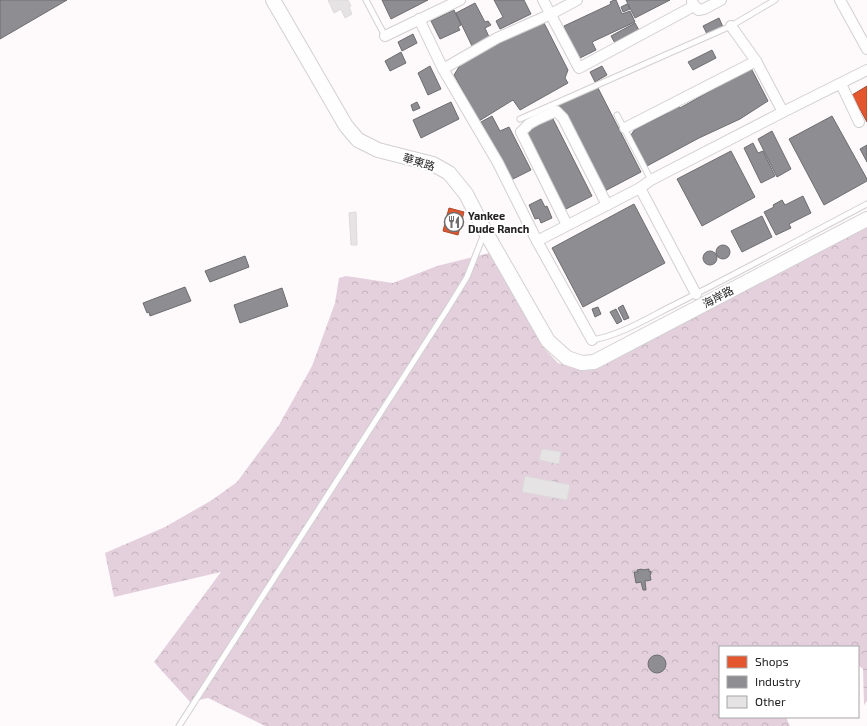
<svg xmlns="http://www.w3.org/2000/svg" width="867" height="726" font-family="'Exo 2','Noto Sans TC',sans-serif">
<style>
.forest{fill:url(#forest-crowns)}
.shops{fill:#e4572e;stroke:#aa472a}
.industry{fill:#8d8d92;stroke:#6d6d70}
.building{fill:#e6e3e4;stroke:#dcdadb}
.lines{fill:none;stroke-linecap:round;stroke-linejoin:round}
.service-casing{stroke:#d3d0d1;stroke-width:7}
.minor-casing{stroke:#d3d0d1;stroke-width:12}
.secondary-casing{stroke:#d3d0d1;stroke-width:16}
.service{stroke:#fffeff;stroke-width:5}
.minor{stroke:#fffeff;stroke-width:10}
.secondary{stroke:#fffeff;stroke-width:14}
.labels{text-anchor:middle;stroke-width:4;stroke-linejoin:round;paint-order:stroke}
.street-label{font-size:11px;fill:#232122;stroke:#fff}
.poi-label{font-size:11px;font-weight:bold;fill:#232122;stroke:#fff;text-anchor:start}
</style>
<defs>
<pattern id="forest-crowns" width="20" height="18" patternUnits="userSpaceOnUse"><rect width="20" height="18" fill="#e4d0dd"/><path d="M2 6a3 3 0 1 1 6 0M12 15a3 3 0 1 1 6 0" fill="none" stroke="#c3b2bd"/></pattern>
</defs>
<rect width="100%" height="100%" fill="#fefafc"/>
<polygon class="forest" points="867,225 867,701 864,705 863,669 858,665 858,647 720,647 720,717 786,717 790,726 265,726 208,698 190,702 154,662 221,572 114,597 105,553 165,527 212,500 237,482 279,425 312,366 335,303 339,278 346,276 393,283 437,266 489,253 544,348 558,363 585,371"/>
<g class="shops">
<polygon points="867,86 867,122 852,95"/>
<polygon points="449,208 464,212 458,235 443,231"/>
</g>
<g class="industry">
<polygon points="0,0 67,0 0,39"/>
<polygon points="382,0 428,0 391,19"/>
<polygon points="494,0 524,0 531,14 500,29 496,21 503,17"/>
<polygon points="614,0 616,0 622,14 630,11 635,22 592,42 596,50 578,59 564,26 611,4 610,2"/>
<polygon points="626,0 670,0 635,18"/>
<polygon points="475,3 485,22 488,21 491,25 485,28 489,37 472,46 456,13"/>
<polygon points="627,4 630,9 623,12 621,7"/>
<polygon points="454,10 461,25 458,27 460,30 440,39 431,21"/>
<polygon points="719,18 723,27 707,34 703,26"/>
<polygon points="543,21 568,70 565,78 568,83 520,110 513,100 479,121 454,75 462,62"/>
<polygon points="635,23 640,32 616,45 611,36"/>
<polygon points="413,34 417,43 402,51 398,42"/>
<polygon points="712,50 716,58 693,70 688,62"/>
<polygon points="401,52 406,63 390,71 385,61"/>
<polygon points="430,66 441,89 428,95 418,73"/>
<polygon points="602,66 607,75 595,82 590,72"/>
<polygon points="751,68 768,101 740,119 699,138 647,166 631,135 635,129 668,113 667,110 678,105 680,108"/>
<polygon points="597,86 641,172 603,192 559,105"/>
<polygon points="417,102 420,108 413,111 411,105"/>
<polygon points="451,102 459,119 421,138 413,120"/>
<polygon points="492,116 500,131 509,127 531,170 511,180 481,122"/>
<polygon points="832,116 867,179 867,181 824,205 789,139"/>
<polygon points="552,117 592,196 564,210 524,131"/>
<polygon points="772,131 791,169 777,177 758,139"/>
<polygon points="753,143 758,153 763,151 775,176 761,183 744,148"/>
<polygon points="867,145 867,162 860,149"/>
<polygon points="731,151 755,197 702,226 677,179"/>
<polygon points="803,196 811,213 789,224 791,228 776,235 764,212 774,207 773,205 782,200 785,205"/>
<polygon points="541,199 545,207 547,206 552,218 541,223 539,218 535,219 529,205"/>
<polygon points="634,204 665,263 583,307 552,248"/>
<polygon points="762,216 772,237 742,252 731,231"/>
<circle cx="723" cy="252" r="7"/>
<circle cx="710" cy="258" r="7"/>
<polygon points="245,256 249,267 210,282 205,271"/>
<polygon points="185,287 191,301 150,316 149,312 147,313 143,303"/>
<polygon points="282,288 288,306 240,323 234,305"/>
<polygon points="623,305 629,318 624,320 618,308"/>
<polygon points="598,307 601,314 595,317 592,309"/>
<polygon points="616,309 622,321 617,324 610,312"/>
<polygon points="642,569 642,570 649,569 649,572 651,571 651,574 650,575 651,580 645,581 646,590 643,590 641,582 636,583 634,572 638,572 637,570"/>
<circle cx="657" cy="664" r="9"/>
</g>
<g class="building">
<polygon points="328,0 348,0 351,6 349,7 352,14 345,18 341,9 334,13"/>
<polygon points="356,212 357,245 351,245 349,213"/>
<polygon points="542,449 561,452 559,464 539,460"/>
<polygon points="525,476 570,485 567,500 522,492"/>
</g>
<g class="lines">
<g class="service-casing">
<g id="service">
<polyline points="366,0 385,36"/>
<polyline points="617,115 651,180"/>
<polyline points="520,119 731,26 775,0"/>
<path d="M592 340C622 335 651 316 678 303 742 271 804 237 867 204"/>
<polyline points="179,726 448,308 467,277 484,234"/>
</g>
</g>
<g class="minor-casing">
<g id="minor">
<polyline points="543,0 579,68 694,6"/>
<polyline points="840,0 867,49"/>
<polyline points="692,2 698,10 704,9 721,0"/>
<polyline points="419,19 443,69 498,163 537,241 592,340"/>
<polyline points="731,26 756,61 783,112"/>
<polyline points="385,36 460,0"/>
<polyline points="443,69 497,38 551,14 577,0"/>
<polyline points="841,84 859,122"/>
<polyline points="625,128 756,61"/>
<polyline points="640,188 696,294"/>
<polyline points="567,225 521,132 529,124 536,120 556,111 563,118 607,205"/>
<polyline points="537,241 607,205 640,188 651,180 783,112 867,70"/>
</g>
</g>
<g class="secondary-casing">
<polyline id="secondary" points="273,0 346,126 358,140 378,150 433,164 449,173 466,194 485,231 548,341 567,358 582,363 594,362 867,219"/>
</g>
<use href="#service" class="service"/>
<use href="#minor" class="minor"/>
<use href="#secondary" class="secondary"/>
</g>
<defs>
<g id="restaurant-ring" transform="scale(1)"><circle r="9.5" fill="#fff" stroke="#706d6e" stroke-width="1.5"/><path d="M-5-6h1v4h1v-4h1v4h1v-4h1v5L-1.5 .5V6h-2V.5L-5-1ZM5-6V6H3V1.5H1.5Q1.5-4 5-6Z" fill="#706d6e"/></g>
</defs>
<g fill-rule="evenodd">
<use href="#restaurant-ring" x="454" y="222"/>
</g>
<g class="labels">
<g class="street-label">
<text transform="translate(419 162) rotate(17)" y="4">華東路</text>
<text transform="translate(718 297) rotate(-28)" y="4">海岸路</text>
</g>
<g class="poi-label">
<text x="468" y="220">Yankee<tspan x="468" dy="13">Dude Ranch</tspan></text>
</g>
</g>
<rect x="719" y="646" width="140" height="72" fill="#ffffff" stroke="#a7a6a7"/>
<rect x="727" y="656" width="20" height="12" fill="#e4572e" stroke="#a7a6a7"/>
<text x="755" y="666" font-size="12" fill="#232122">Shops</text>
<rect x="727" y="676" width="20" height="12" fill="#8d8d92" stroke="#a7a6a7"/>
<text x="755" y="686" font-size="12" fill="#232122">Industry</text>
<rect x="727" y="696" width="20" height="12" fill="#e6e3e4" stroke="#a7a6a7"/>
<text x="755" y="706" font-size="12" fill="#232122">Other</text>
</svg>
